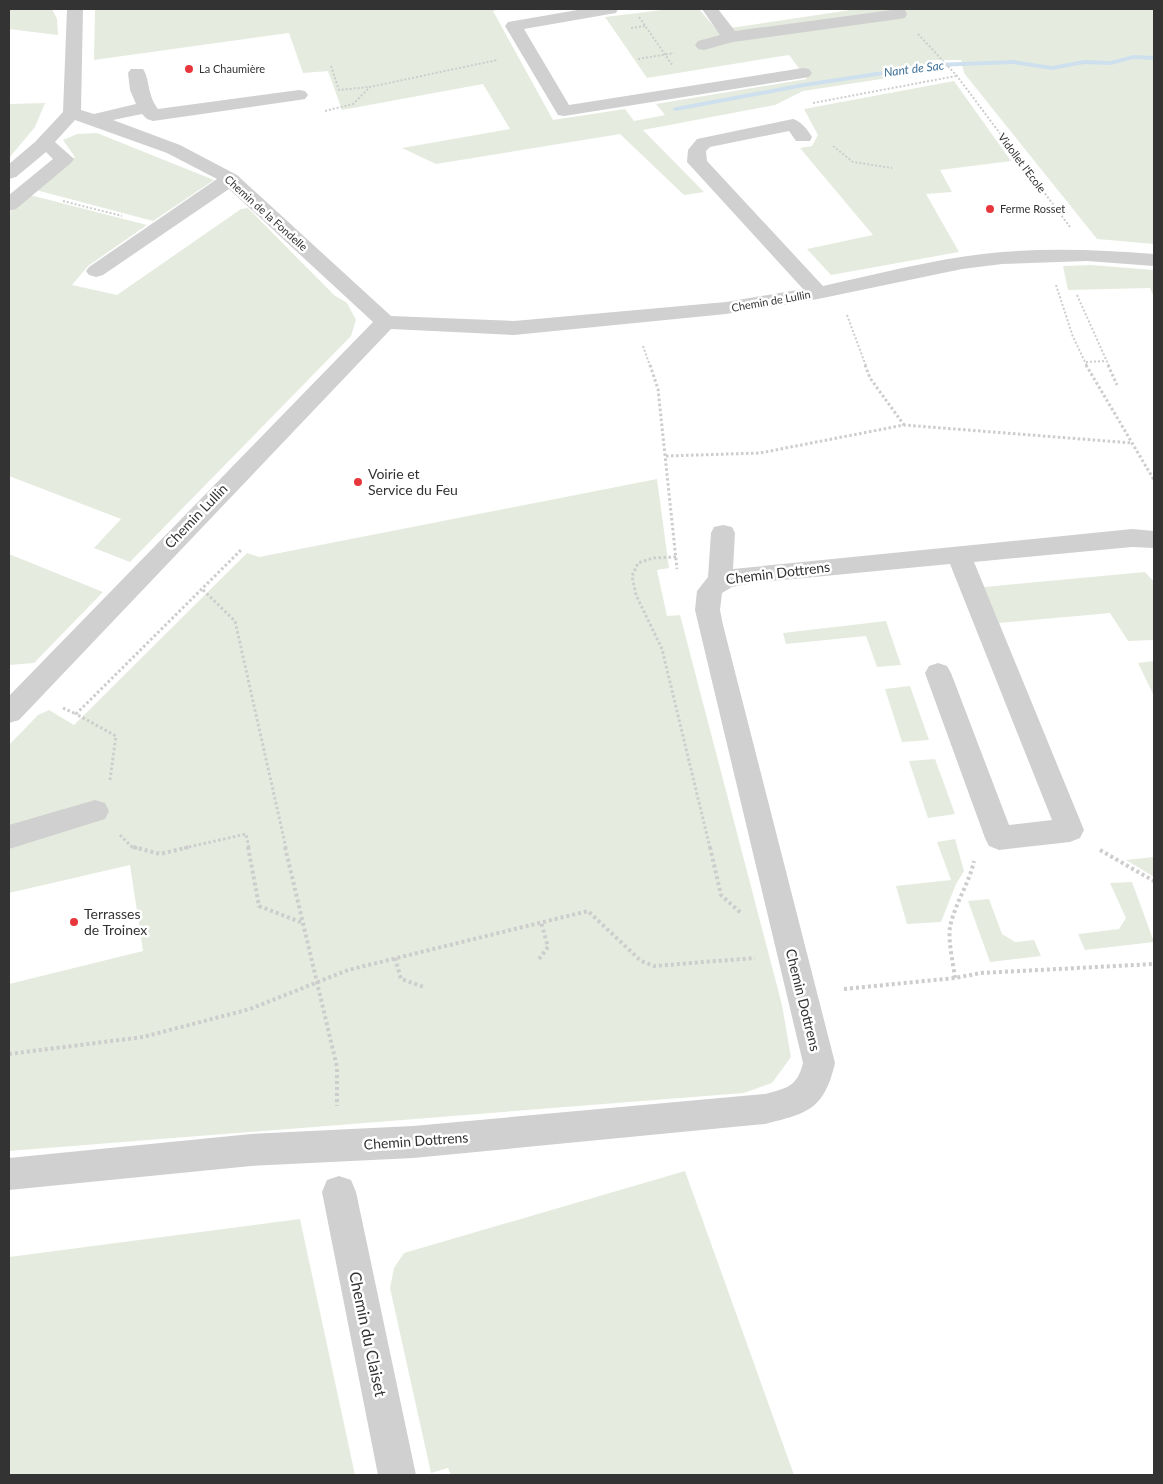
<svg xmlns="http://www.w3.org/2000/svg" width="1163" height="1484" font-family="Lato,sans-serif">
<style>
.green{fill:#e5ecdf}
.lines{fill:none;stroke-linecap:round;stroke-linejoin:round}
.stream{fill:#cee0ee;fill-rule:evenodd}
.path-far2{stroke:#cdcdcd;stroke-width:2;stroke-dasharray:2 2;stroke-linecap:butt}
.path-far1{stroke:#cdcdcd;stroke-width:3;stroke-dasharray:2.5 2.5;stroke-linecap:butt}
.path{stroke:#cdcdcd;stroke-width:4;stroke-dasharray:3 3;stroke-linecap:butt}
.minor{fill:#d0d0d0;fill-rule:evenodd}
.poi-dot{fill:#e7373c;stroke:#fff;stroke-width:2}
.labels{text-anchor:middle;stroke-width:5;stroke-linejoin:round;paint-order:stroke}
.far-poi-label{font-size:11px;fill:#333;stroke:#fff;text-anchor:start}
.far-street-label{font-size:11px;fill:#333;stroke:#fff}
.far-water-label{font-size:12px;font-style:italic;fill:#3e7097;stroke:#fff}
.poi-label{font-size:14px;fill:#333;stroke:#fff;text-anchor:start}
.street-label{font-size:14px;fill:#333;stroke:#fff}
.near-street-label{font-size:16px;fill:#333;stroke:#fff}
</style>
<rect width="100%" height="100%" fill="#fff"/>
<g class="green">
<polygon points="9,9 52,9 57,19 58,35 9,29"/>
<polygon points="95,9 500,9 493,11 553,120 625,109 634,121 665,115 656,104 807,79 789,55 647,78 605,17 670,9 699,9 717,30 857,9 1154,9 1154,244 1097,239 964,73 961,60 932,60 940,70 803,91 775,105 643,130 704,192 684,195 620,134 436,164 402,148 510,129 483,84 342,110 328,71 303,73 289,33 94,60"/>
<polygon points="954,81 1011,161 940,170 952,192 926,194 959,252 831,275 807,249 873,235 800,148 812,146 818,135 804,109"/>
<polygon points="45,103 35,127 9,158 9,104"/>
<polygon points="97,133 214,180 153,221 36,190 75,157 63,140 77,134"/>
<polygon points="30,195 147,225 88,266 72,285 117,295 241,209 248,208 334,295 347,303 356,320 351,336 130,562 94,548 121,519 9,476 9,213"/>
<polygon points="1091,265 1154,270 1154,297 1150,288 1068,290 1063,266"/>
<polygon points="657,479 669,568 657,570 667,616 680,615 782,1005 791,1057 772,1083 744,1093 9,1151 9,984 143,951 130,865 9,893 9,745 38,715 49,710 74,725 247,553 259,557"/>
<polygon points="9,554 103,592 34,663 9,665"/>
<polygon points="1145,572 1154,582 1154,640 1128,641 1110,613 999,623 984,587"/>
<polygon points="886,621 901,665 877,667 866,636 786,644 783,633"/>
<polygon points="1154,661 1154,696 1138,663"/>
<polygon points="910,686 929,740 902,742 885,689"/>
<polygon points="935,759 955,814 928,818 909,761"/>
<polygon points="955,839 964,871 956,884 941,922 907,924 896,886 951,880 937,842"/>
<polygon points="1154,857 1154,877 1126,860"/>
<polygon points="1132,882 1154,942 1085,950 1078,934 1119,929 1126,918 1110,883"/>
<polygon points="989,899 1002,934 1015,942 1034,940 1041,956 990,962 968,901"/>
<polygon points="685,1171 794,1475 451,1475 448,1468 431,1473 390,1288 394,1268 404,1253"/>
<polygon points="300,1219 355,1475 9,1475 9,1257"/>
</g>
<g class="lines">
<polygon class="stream" points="1133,55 1154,56 1154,60 1133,59 1111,65 1084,64 1052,70 1013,64 936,67 804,87 676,111 672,109 676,107 804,83 936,63 1013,60 1052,66 1084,60 1111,61"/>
<g class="path-far2">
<polyline points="639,17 673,66"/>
<polyline points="631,28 645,26"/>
<polyline points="918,34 957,76 1070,227"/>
<polyline points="638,59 674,53"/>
<polyline points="331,66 339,90 369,87"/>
<polyline points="813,103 956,76"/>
<polyline points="325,111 353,104 370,87 497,60"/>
<polyline points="833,146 853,162 892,168"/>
<polyline points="63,201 122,216"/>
<polyline points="1056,285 1073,337 1087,366"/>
<polyline points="1077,295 1109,366"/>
<polyline points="847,315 866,366"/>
<polyline points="643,346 650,366"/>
<polyline points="1086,362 1106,361"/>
</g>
<g class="path-far1">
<polyline points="650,365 658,389 677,569"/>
<polyline points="865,365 870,378 904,425"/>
<polyline points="1086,365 1154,480"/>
<polyline points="1108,365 1117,385"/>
<polyline points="666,456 760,453 904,425 1132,443"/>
<polyline points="676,557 653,558 638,563 632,576 636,595 662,649 710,848"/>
<polyline points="203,590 235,621 286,848"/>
<polyline points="63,708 76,714"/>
<polyline points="110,780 116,736 76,714 241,550"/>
<polyline points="120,835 132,847 138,848"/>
<polyline points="184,848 246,834 249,848"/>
</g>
<g class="path">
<polyline points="133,847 160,854 189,847"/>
<polyline points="248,847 259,906 303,923"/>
<polyline points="285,847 337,1067 337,1106"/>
<polyline points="710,847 721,895 742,914"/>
<polyline points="1100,850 1154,881"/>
<polyline points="395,958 401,979 424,987"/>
<polyline points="539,959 548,947 541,922"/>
<path d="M955 978C953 962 948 942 950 927 955 903 969 884 974 861"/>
<polyline points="844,989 955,978 981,973 1154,964"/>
<polyline points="9,1054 143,1037 250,1009 348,970 588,911 641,961 654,966 755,958"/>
</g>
<g class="minor">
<path d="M67 9H83L81 110 94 114 136 104 130 90 128 73 131 69H143C150 79 147 95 158 109L299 90 305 91 308 95 305 99 299 100 153 121 147 119 142 114 113 120 180 145 237 175 391 316 514 321 726 302 803 289 687 162 688 150 697 139 793 119C802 122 807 129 812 137L810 141H796L789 131 710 147 706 151 707 161 823 286C882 273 942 257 1002 252 1053 248 1103 250 1154 254V266L1087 261 1002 264 962 269 818 299 726 314 514 335 391 329 19 720 9 723V696L373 322 229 189 103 275 96 277 89 275 86 271 89 267 217 179 167 153 75 120 55 142 74 159 71 163 16 209 9 211V195L53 159 46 152 16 177 9 179V164L35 142 63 112Z"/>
<polygon points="583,9 618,9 616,13 610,14 524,29 569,105 803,68 809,69 812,73 809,77 803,78 564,116 558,115 505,26 508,22 514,21"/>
<polygon points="702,9 718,9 735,31 899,9 905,10 907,14 905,18 899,19 733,42 704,50 698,49 695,45 698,41 720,35"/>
<path d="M723 525 732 527 735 533 733 569 1132 529 1154 531V548L1132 547 974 562 1084 830 1080 838 1070 842 999 850 989 846 985 838 925 673 929 666 938 663 947 666 951 673 1009 825 1052 820 950 564 752 583 732 587 722 593 720 610 723 625 835 1063C824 1110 808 1113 765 1124L413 1158 251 1166 9 1190V1158L251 1134 413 1126 765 1094C787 1088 797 1087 803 1063L695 610 697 591 708 577 711 533 714 527Z"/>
<polygon points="95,800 105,803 109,811 105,819 9,849 9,825"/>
<polygon points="339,1176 351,1180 356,1192 416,1475 378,1475 322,1192 327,1180"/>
</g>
</g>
<g class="poi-dot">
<circle cx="189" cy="69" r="5"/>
<circle cx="990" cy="209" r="5"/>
<circle cx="358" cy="482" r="5"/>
<circle cx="74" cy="922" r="5"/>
</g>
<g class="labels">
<g class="far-poi-label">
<text x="199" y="73">La Chaumière</text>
<text x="1000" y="213">Ferme Rosset</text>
</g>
<g class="far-street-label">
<text transform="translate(1022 163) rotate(53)" y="4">Vidollet l'Ecole</text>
<text transform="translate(266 213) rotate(42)" y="4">Chemin de la Fondelle</text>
<text transform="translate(771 301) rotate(-10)" y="4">Chemin de Lullin</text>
</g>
<g class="far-water-label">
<text transform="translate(914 69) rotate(-7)" y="4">Nant de Sac</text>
</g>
<g class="poi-label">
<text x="368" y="479">Voirie et<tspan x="368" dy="16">Service du Feu</tspan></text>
<text x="84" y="919">Terrasses<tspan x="84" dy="16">de Troinex</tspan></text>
</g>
<g class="street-label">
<text transform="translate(196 516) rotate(-46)" y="5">Chemin Lullin</text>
<text transform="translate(778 573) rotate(-7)" y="5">Chemin Dottrens</text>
<text transform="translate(803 1000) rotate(76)" y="5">Chemin Dottrens</text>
<text transform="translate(416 1141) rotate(-4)" y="5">Chemin Dottrens</text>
</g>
<g class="near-street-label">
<text transform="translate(368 1334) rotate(78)" y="6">Chemin du Claiset</text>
</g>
</g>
<rect width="1163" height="1484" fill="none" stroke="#333333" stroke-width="20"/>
</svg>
